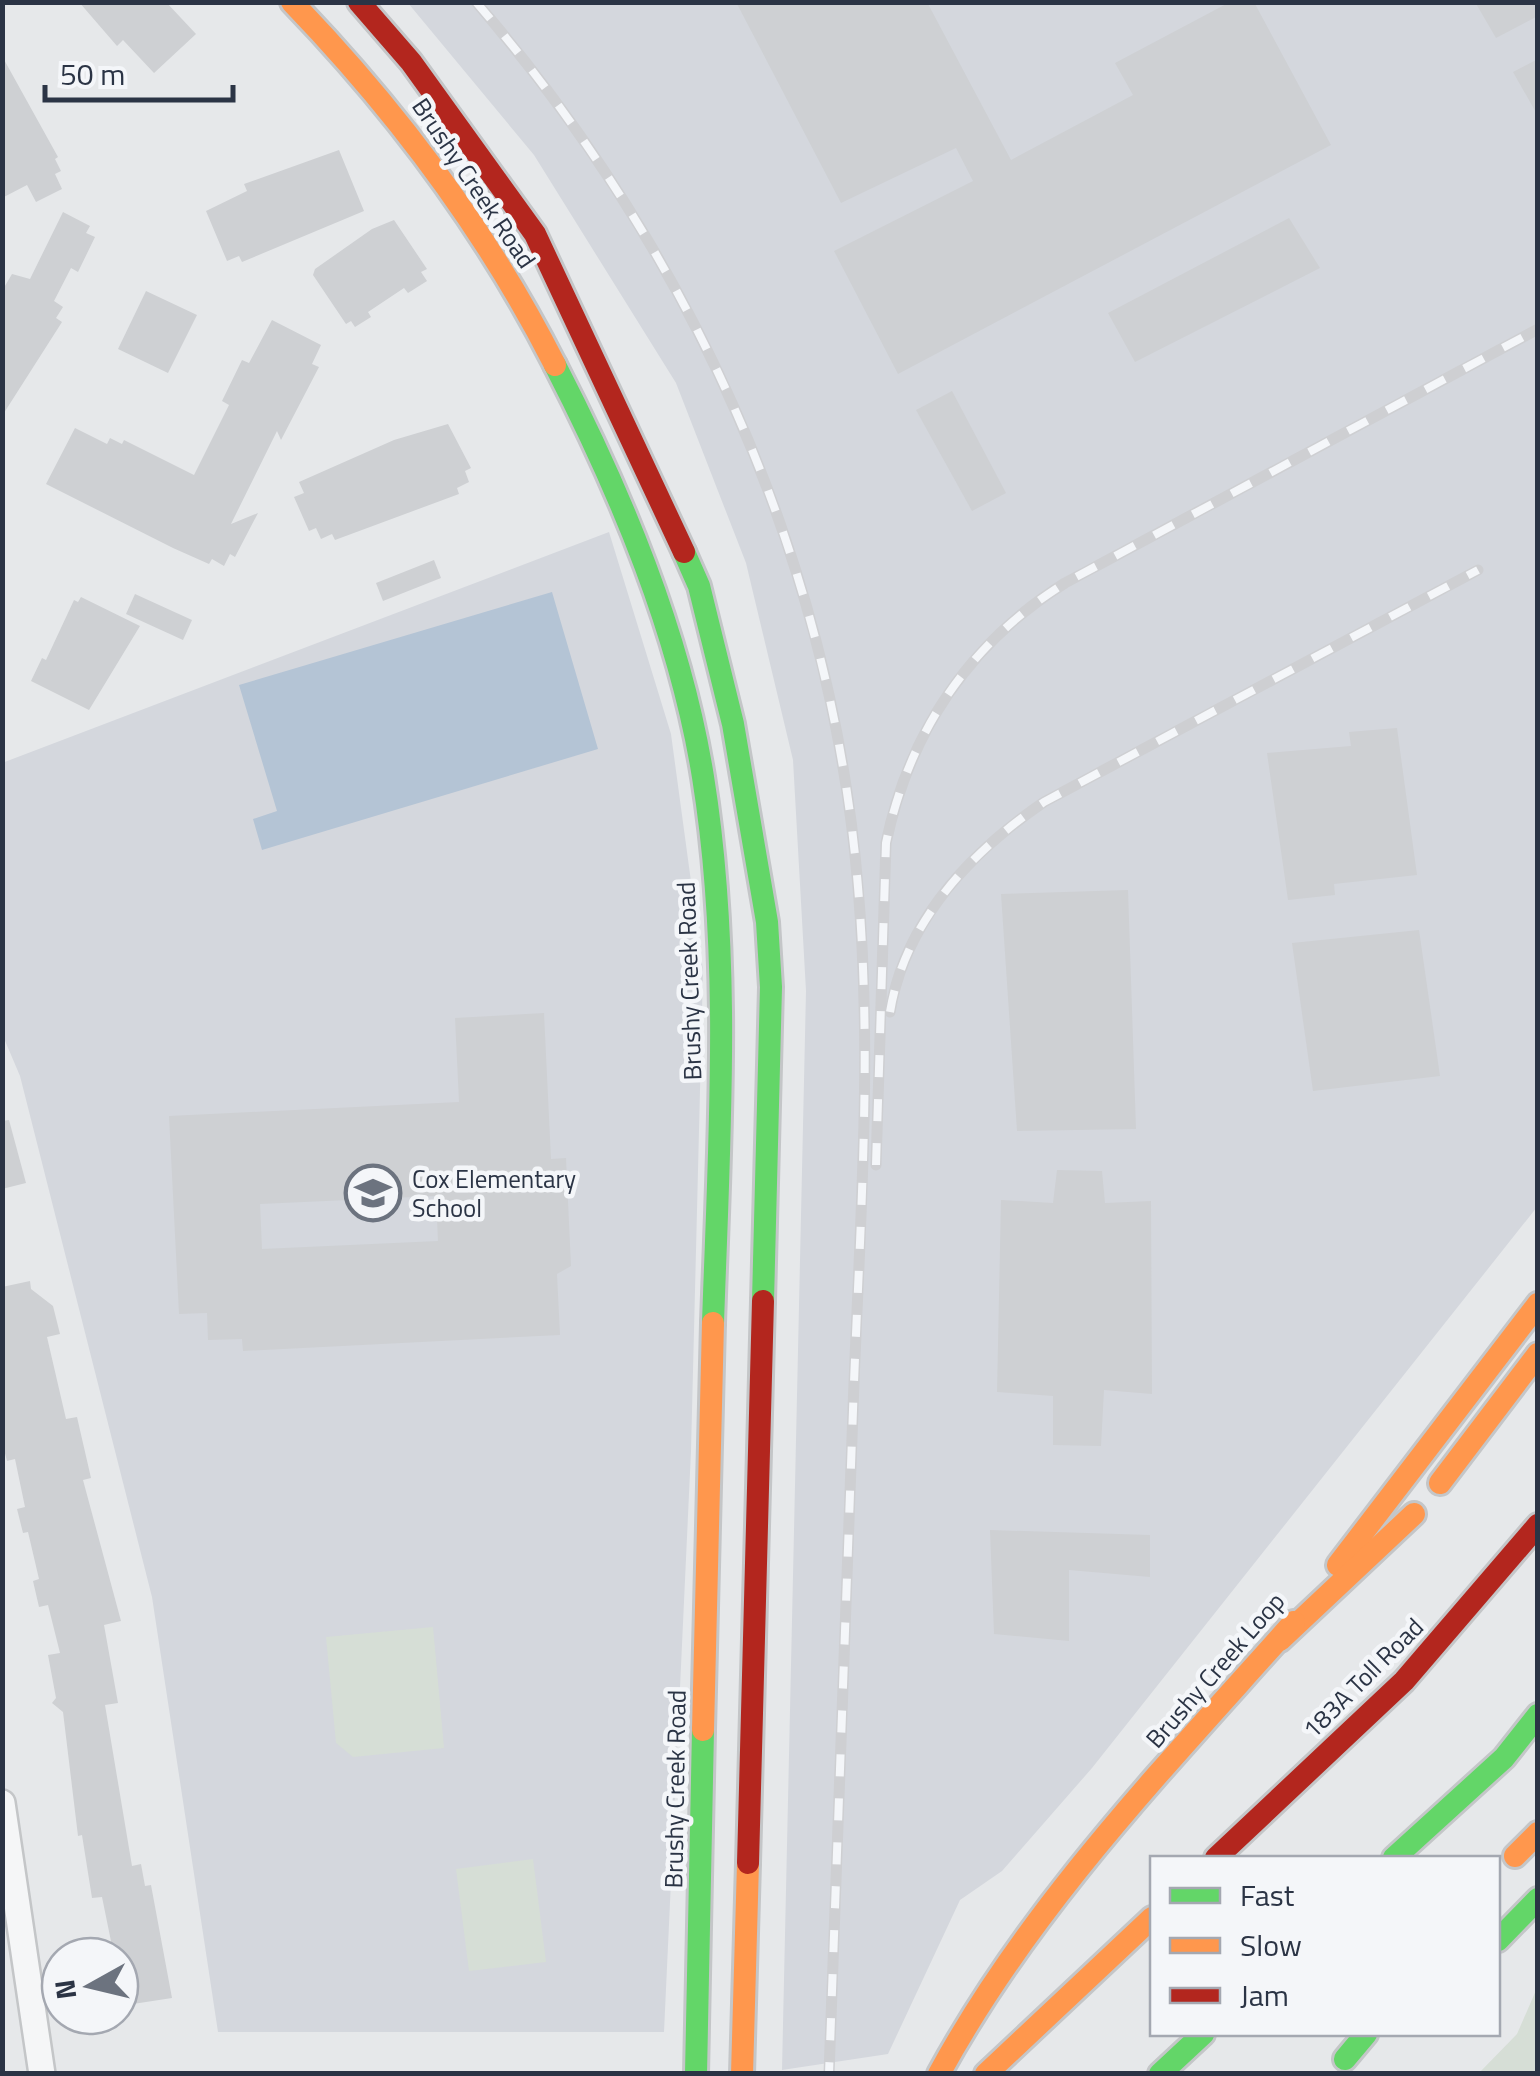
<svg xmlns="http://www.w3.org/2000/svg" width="1540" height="2076" font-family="'Titillium Web',sans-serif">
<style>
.built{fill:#d4d7dd}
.green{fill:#d6ded6}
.water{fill:#b4c4d5}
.building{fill:#ced0d3;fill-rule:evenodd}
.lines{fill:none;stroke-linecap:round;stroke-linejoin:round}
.street-casing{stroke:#c4c6c8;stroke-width:30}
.fast-casing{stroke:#c4c6c8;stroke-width:28}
.slow-casing{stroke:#c4c6c8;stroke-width:28}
.jam-casing{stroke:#c4c6c8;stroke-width:28}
.street{stroke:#f5f6f7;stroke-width:25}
.fast{stroke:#63d668;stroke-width:22}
.slow{stroke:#ff974d;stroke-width:22}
.jam{stroke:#b3261e;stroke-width:22}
.rail-casing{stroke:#cecfd2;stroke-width:11}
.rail{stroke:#f4f6f9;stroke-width:8;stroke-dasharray:22;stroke-linecap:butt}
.labels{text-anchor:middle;stroke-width:9;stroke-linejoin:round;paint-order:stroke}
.street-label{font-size:25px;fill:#2b3445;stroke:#f4f6f9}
.poi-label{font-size:25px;fill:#2b3445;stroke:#f4f6f9;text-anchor:start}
</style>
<rect width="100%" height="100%" fill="#e6e8ea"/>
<g class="built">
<polygon points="408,3 1537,3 1537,1207 1092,1768 1002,1871 960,1900 888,2054 782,2070 806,991 793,760 746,563 676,383 534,155"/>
<polygon points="609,532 671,734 703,970 691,1451 664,2032 218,2032 152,1597 20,1076 3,1036 2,763"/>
</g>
<g class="green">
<polygon points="433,1627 444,1748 353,1757 336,1743 326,1637"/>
<polygon points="533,1859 546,1962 469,1971 456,1869"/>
<polygon points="1537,1988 1537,2073 1479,2073 1517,2034"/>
</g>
<polygon class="water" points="552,592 598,749 262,850 253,819 277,811 239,685"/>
<g class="building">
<polygon points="79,2 166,2 196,34 154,73 123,40 117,46"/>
<polygon points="736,2 927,2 1011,160 1133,95 1115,63 1230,2 1254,2 1331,145 898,374 834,251 973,181 956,148 841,203"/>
<polygon points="1475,2 1538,2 1538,16 1496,38"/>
<polygon points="2,56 58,157 55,159 61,171 55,174 62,189 36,202 27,185 2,198"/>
<polygon points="1538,59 1538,116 1513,72"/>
<polygon points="339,150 364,211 242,262 239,256 227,261 206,211 247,191 244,184"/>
<polygon points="63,212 90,226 86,233 95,237 78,272 71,268 54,301 63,307 56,318 62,322 2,416 2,291 12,274 30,279"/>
<polygon points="1289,218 1320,268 1135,362 1108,313"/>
<polygon points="394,220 427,269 421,272 427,281 408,293 404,288 368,312 371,317 355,327 351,321 346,324 313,275 315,269 372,229"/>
<polygon points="146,291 197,315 168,373 118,349"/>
<polygon points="272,320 321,345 312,364 319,367 281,440 277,431 231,524 258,513 235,557 230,554 224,566 212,559 209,564 173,548 46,484 75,428 107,444 110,438 122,444 124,440 194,475 229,405 222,401 242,360 249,363"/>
<polygon points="952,391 1006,493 972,511 916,410"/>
<polygon points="448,424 471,468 465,471 469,482 457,488 459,494 335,540 332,534 321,539 316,528 309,531 294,497 304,493 299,482 394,440"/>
<polygon points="434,560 441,578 383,601 376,583"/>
<polygon points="135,594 192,620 183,640 126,614"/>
<polygon points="81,597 140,626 89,710 31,681 42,658 46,660 74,600 78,602"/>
<polygon points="1397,728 1417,875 1334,884 1335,895 1288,900 1267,753 1351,746 1349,732"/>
<polygon points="1128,890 1136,1129 1017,1131 1001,894"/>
<polygon points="1419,930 1440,1076 1313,1091 1292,943"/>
<path d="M544 1013 551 1159 566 1158 571 1266 557 1274 560 1335 243 1351 242 1339 208 1340 207 1313 179 1314 169 1116 459 1102 455 1018ZM436 1196 438 1241 262 1249 260 1204Z"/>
<polygon points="9,1120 26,1183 2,1189 2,1121"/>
<polygon points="1057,1170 1102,1171 1105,1203 1151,1201 1152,1394 1104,1390 1101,1446 1053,1445 1053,1396 997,1392 1001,1200 1053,1203"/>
<polygon points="30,1281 31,1289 53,1306 60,1334 47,1337 66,1419 77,1417 91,1478 83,1480 121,1621 104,1625 118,1703 105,1705 132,1866 141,1864 145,1886 151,1885 172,1998 120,2006 120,1956 114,1956 102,1897 92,1898 82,1835 78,1836 63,1712 52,1703 56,1698 48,1655 60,1653 48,1605 39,1607 33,1581 39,1579 28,1532 23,1533 17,1509 25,1507 15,1459 7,1461 2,1442 2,1287"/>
<polygon points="990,1530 1150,1535 1150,1577 1069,1570 1069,1641 994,1634"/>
</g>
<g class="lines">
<g class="street-casing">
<polyline id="street" points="2,1803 42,2074"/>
</g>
<g class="fast-casing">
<g id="fast">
<path d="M555 365C621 493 680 634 703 777 732 957 719 1143 713 1323"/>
<polyline points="684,552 699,586 733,724 767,922 771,987 763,1301"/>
<polyline points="1394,1858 1504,1758 1538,1715"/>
<polyline points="1498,1940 1538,1899"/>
<polyline points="1345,2059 1366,2034"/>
<polyline points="696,2074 703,1730"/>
<polyline points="1160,2074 1203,2034"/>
</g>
</g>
<g class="slow-casing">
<g id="slow">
<path d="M292 2C397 111 486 229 555 365"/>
<polyline points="1440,1483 1538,1354"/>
<polyline points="1338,1565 1538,1304"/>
<polyline points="1280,1640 1414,1514"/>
<polyline points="703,1730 713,1323"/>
<polyline points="1515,1856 1538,1833"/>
<polyline points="742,2074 748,1863"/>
<path d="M939 2074C1031 1905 1167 1765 1294 1622"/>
<polyline points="986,2074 1152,1918"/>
</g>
</g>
<g class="jam-casing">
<g id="jam">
<polyline points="359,2 411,62 535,234 684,552"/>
<polyline points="1216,1858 1404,1681 1538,1525"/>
<polyline points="748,1863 763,1301"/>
</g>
</g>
<use href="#street" class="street"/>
<use href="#fast" class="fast"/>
<use href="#slow" class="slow"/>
<use href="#jam" class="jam"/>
<g class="rail-casing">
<g id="rail">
<path d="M476 2C690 250 831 559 858 887 873 1061 859 1236 853 1410 845 1631 837 1852 829 2074"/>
<path d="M890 1012C905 921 971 852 1044 802L1478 570"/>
<path d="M876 1165 886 843C909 733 969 643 1065 583L1538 329"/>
</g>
</g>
<use href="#rail" class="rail"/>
</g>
<defs>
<g id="school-ring" transform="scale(2.875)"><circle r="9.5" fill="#f4f6f9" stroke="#6c737f" stroke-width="1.5"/><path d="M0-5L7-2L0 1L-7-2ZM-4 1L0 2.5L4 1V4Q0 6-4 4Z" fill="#6c737f"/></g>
</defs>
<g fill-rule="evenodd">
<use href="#school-ring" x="373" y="1193"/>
</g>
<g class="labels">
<g class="street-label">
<text transform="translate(474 183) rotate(56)" y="9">Brushy Creek Road</text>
<text transform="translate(689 981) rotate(-92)" y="9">Brushy Creek Road</text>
<text transform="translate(1215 1670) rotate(-49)" y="9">Brushy Creek Loop</text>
<text transform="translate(1363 1678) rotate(-45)" y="9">183A Toll Road</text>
<text transform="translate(675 1789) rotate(-89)" y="9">Brushy Creek Road</text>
</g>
<g class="poi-label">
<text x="412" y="1188">Cox Elementary<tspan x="412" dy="29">School</tspan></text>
</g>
</g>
<rect width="1540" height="2076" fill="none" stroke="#2b3445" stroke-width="10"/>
<rect x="1150" y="1856" width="350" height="180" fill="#f4f6f9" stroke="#a4a8b1" stroke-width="2.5"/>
<rect x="1170" y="1888" width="50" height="15" fill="#63d668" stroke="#a4a8b1" stroke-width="2.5"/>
<text x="1240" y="1906" font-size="30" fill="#2b3445">Fast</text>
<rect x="1170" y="1938" width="50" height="15" fill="#ff974d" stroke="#a4a8b1" stroke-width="2.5"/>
<text x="1240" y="1956" font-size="30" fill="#2b3445">Slow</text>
<rect x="1170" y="1988" width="50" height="15" fill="#b3261e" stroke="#a4a8b1" stroke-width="2.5"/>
<text x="1240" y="2006" font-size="30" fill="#2b3445">Jam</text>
<g transform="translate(90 1986) rotate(262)"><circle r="48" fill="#f4f6f9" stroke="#a4a8b1" stroke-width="2.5"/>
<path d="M0-8L18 38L0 25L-18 38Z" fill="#6c737f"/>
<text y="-15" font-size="28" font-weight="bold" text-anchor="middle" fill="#2b3445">N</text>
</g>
<path d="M45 85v15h188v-15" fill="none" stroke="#2b3445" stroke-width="5"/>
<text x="60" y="85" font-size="30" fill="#2b3445" stroke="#f4f6f9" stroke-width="8" paint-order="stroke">50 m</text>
</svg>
